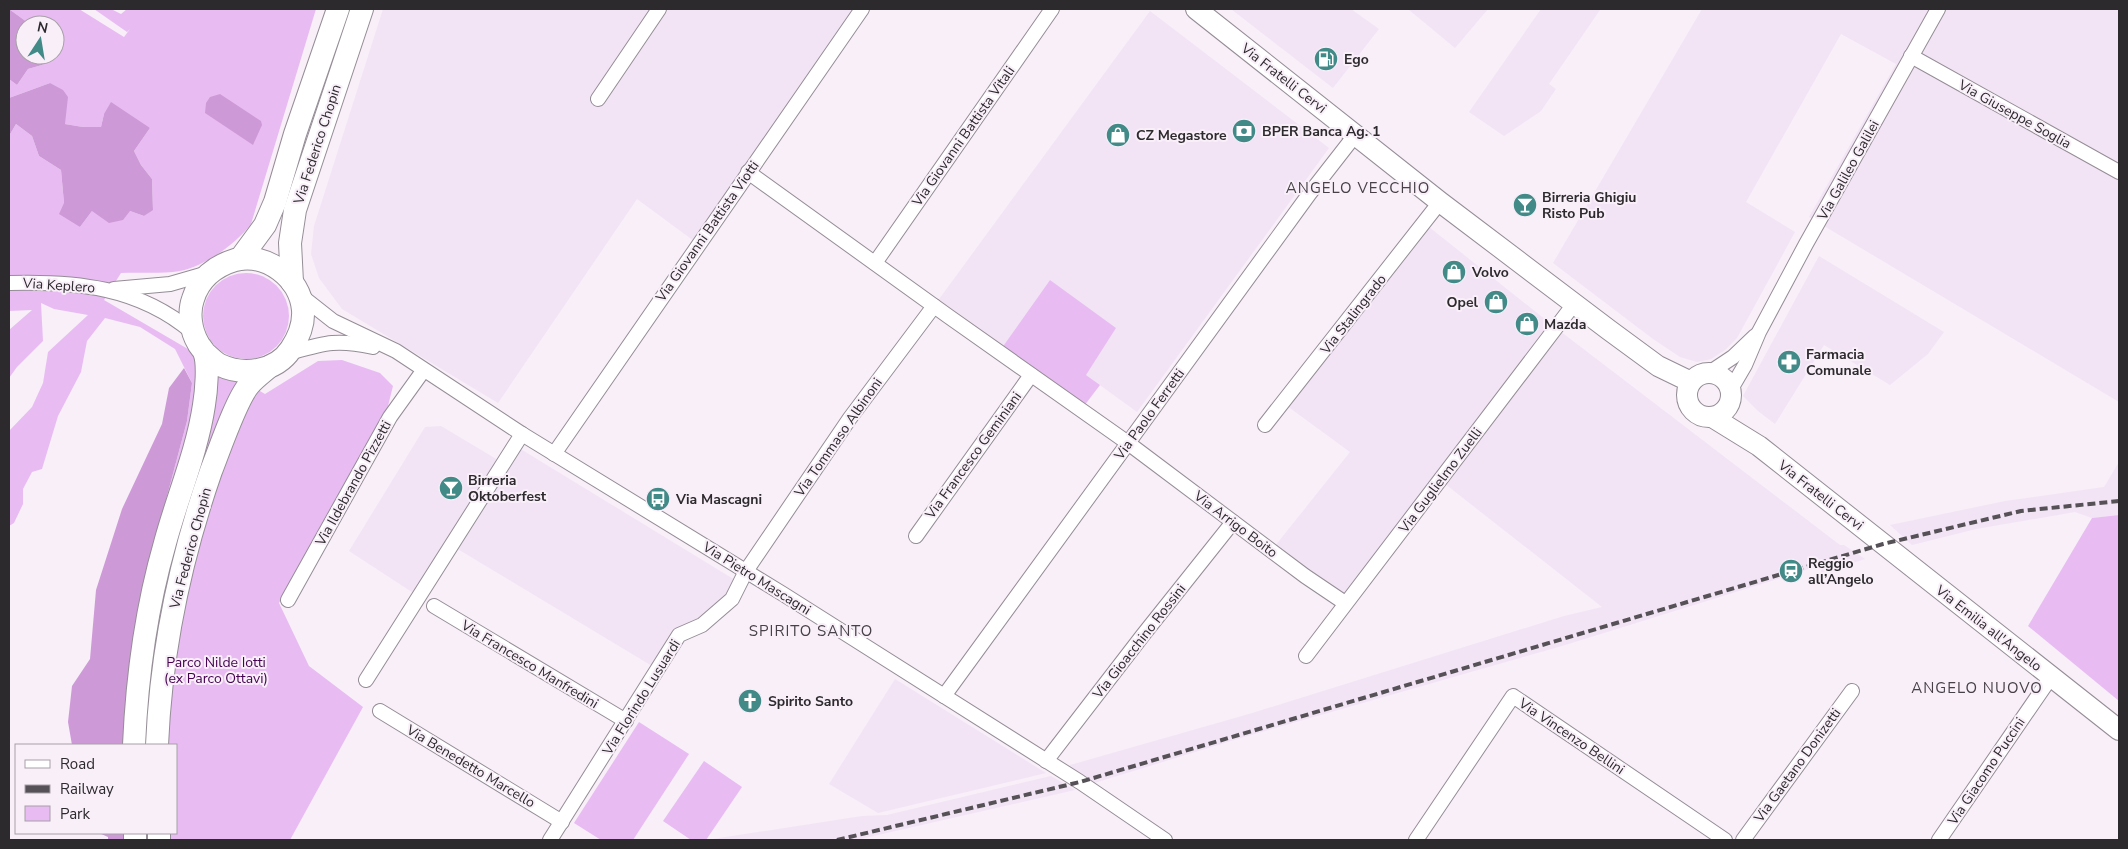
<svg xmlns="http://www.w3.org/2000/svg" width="2128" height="849" font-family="'Nunito Sans',sans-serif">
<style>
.built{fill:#f2e4f5}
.green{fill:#e8bcf2}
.forest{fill:#cd9ad7}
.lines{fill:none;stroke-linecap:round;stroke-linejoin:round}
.street-casing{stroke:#958d96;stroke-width:16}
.secondary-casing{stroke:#958d96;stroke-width:22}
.primary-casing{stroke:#958d96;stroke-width:24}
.street{stroke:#fff;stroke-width:14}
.secondary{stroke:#fff;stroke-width:20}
.primary{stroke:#fff;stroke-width:22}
.rail{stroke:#555156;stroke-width:4;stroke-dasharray:8 4;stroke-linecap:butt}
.labels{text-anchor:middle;stroke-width:4;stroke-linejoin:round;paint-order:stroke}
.poi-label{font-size:14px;font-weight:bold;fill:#2d2a2d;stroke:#f8eff9;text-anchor:start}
.street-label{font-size:14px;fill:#2d2a2d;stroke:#f8eff9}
.park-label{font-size:14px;fill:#450351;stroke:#f8eff9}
.neighbourhood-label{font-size:15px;letter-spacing:1px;fill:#474048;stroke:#f8eff9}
</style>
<rect width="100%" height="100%" fill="#f8eff9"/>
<g class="built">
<polygon points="383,9 862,9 698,244 637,199 498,403 342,309 319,278 311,254 314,226"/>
<polygon points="1231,9 1351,9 1379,29 1333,88"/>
<polygon points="1408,9 1488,9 1455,48"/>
<polygon points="1541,9 1600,10 1549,84 1556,89 1541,111 1504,136 1469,112"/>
<polygon points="1702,9 2119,9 2119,402 1809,217 1896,64 1841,34 1746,202 1795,232 1737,338 1725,350 1711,359 1697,362 1680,357 1653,339 1553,263"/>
<polygon points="1150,11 1329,148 1137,412 1086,375 1050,280 999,352 934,306"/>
<polygon points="1424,223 1556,328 1840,545 1844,545 1865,559 1822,573 1819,566 1562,646 1244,737 1091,784 1068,770 1070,765 1249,714 1564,616 1602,607 1440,480 1345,603 1271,551 1350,452 1283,403"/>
<polygon points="1819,256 1944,332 1928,354 1890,385 1824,345 1775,424 1758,411 1743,396"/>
<polygon points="441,426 503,463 514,445 740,583 732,599 679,635 657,669 451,545 418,596 349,551 425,427"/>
<polygon points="2119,462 2119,515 2092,518 2075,512 1976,529 1912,545 1890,525 2005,501 2104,487"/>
<polygon points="895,679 1046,773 878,813 829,784"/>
<polygon points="1051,776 1075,790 856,840 706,840 862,816 887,815"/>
</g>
<g class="green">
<path d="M9 9H79L124 37 130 29 127 32 94 9H111L121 14 127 9H316L251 224C236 244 205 266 180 271 161 274 140 272 121 273L104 300 265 394 318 361 342 360 380 373 393 386 387 410 279 603 309 666 363 707 290 840H128L127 833H176V745H125L150 560 187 421 192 383 175 349 140 327 105 318 87 341 81 372 58 416 42 469 32 472 23 489V504L14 523 9 526V431L32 407 43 383 48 352 88 315 54 309 41 303 43 341 17 367 9 378V330L32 310 9 311V136L16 124 32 136 39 156 61 170 64 203 80 227 92 211H130L144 216 153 209 152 179 141 165 134 151 150 128 104 114 101 127H83L65 124 50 83 9 98V79L17 85 28 69 42 65 55 55V25H31Z"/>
<circle cx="246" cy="316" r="43"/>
<polygon points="1050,280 1116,328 1086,375 1100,385 1081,410 999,352"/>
<polygon points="2119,515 2119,701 2028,626 2092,518"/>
<polygon points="639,722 689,754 633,840 601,840 574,823"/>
<polygon points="704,761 742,787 706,840 691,840 663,821"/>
</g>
<g class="forest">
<polygon points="9,9 31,25 25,25 25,55 53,55 42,65 28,69 17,85 9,79"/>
<polygon points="50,83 63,90 68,97 65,124 83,127 101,127 104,114 111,102 150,128 134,151 141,165 152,179 153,210 144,216 130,211 123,220 109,223 92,211 80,227 59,214 64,203 61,170 39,156 32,136 16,124 9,136 9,98"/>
<polygon points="220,94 261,121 262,125 253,145 205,113 206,103 210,97"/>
<polygon points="184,368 192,383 187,421 150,560 125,745 72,745 68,722 72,686 90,659 96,590 122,509 162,424 169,388"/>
<polygon points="99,833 127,833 128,840 108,840 108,837"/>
</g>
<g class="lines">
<g class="street-casing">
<g id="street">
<polyline points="1911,56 2119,172"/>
<polyline points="598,99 659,9"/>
<polyline points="748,172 948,316 1128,443 1305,576 1345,603"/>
<polyline points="875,263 1052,9"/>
<path d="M9 283C76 281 139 287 192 332"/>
<polyline points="114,289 170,284 208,273"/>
<polyline points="300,295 333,321 396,351 522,434 783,594 1080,782 1165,840"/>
<path d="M289 353C325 343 336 339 373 347"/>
<polyline points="1709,373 1733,357 1755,336"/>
<polyline points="1731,389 1745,365 1759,332 1806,244 1938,9"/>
<polyline points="1265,425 1440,202"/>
<polyline points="554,454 862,9"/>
<polyline points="916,536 1031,375"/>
<polyline points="288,600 390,417 423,371"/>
<polyline points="434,606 626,721"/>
<polyline points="1306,656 1574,304"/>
<polyline points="366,680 522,434"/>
<polyline points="944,696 1310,193 1356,134"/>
<polyline points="380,711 562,822"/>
<polyline points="1046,761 1143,635 1233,522"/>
<polyline points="550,840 679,635 702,625 732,599 746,571 850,418 934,306"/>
<polyline points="1416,840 1513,696 1725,840"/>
<polyline points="1743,840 1852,691"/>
<polyline points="1939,840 2051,677"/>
</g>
</g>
<g class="secondary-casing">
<g id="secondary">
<polyline points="1196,9 1440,202 1609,330 1658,366 1691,382"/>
<circle cx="1709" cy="395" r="22"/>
<polyline points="1712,417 1759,446 2119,730"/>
</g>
</g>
<g class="primary-casing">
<g id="primary">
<polyline points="240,259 265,225 275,202 295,134 338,9"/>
<polyline points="292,282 290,243 295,210 362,9"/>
<path d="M134 745C137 677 146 609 165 543 177 498 197 452 204 405 206 393 209 363 204 352 203 349 199 346 198 343 191 331 188 313 193 299 199 279 215 266 235 260 267 252 300 278 303 310 304 324 299 337 291 349 276 372 243 376 220 365 214 362 210 357 205 353"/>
<path d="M157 745C161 651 180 560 211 471 219 451 236 400 249 385 255 378 262 373 269 367"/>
<polyline points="135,833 135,840"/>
<polyline points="159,833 159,840"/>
</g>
</g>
<use href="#street" class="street"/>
<use href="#secondary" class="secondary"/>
<use href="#primary" class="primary"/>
<polyline class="rail" points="837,840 1080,782 1883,544 2021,511 2119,501"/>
</g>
<defs>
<g id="fuel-disc" transform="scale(1.25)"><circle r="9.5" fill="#428a87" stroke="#f8eff9"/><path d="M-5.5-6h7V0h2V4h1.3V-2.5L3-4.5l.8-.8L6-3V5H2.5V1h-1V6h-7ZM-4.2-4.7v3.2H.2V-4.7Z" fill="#fff"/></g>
<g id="bank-disc" transform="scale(1.25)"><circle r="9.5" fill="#428a87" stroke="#f8eff9"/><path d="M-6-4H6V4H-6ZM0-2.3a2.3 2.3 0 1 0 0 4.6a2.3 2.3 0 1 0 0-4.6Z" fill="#fff"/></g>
<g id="shop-disc" transform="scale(1.25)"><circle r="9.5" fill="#428a87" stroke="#f8eff9"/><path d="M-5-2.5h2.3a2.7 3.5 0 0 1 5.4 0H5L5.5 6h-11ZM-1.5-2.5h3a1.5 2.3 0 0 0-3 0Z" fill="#fff"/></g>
<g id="bar-disc" transform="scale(1.25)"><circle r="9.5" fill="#428a87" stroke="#f8eff9"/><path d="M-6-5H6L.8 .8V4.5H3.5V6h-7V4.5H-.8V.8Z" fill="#fff"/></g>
<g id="pharmacy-disc" transform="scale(1.25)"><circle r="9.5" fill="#428a87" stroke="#f8eff9"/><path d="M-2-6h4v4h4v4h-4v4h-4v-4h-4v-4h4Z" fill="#fff"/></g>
<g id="bus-disc" transform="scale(1.25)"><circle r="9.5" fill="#428a87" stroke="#f8eff9"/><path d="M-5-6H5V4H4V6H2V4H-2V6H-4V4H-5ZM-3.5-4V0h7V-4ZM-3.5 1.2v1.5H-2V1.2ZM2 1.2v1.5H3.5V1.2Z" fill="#fff"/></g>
<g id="station-disc" transform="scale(1.25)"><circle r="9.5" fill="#428a87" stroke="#f8eff9"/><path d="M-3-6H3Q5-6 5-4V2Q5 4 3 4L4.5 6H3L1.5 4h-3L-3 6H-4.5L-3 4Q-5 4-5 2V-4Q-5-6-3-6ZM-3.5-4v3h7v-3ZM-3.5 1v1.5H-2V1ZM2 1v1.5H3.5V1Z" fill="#fff"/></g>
<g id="church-disc" transform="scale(1.25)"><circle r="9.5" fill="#428a87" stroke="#f8eff9"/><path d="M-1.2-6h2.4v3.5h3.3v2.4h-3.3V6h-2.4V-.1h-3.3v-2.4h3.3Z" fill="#fff"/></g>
</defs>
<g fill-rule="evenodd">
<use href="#fuel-disc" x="1326" y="59"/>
<use href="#bank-disc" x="1244" y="131"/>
<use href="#shop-disc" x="1118" y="135"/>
<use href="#bar-disc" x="1525" y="205"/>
<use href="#shop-disc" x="1454" y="272"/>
<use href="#shop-disc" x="1496" y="302"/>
<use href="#shop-disc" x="1527" y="324"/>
<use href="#pharmacy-disc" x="1789" y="362"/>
<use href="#bar-disc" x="451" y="488"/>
<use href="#bus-disc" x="658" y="499"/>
<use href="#station-disc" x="1791" y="571"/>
<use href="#church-disc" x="750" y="701"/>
</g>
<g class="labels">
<g class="poi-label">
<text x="1344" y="64">Ego</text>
<text x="1262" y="136">BPER Banca Ag. 1</text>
<text x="1136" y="140">CZ Megastore</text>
<text x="1542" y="202">Birreria Ghigiu<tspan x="1542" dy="16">Risto Pub</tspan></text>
<text x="1472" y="277">Volvo</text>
<text x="1478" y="307" text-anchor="end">Opel</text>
<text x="1544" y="329">Mazda</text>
<text x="1806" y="359">Farmacia<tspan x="1806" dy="16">Comunale</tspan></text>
<text x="468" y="485">Birreria<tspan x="468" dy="16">Oktoberfest</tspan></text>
<text x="676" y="504">Via Mascagni</text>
<text x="1808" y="568">Reggio<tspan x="1808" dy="16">all’Angelo</tspan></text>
<text x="768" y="706">Spirito Santo</text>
</g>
<g class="street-label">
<text transform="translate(1284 78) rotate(38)" y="5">Via Fratelli Cervi</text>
<text transform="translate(2015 114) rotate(29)" y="5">Via Giuseppe Soglia</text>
<text transform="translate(963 136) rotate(-55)" y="5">Via Giovanni Battista Vitali</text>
<text transform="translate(317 144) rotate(-72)" y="5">Via Federico Chopin</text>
<text transform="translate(1848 170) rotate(-61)" y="5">Via Galileo Galilei</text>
<text transform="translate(707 231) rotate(-55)" y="5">Via Giovanni Battista Viotti</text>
<text transform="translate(59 285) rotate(4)" y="5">Via Keplero</text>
<text transform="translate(1353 314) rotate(-52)" y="5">Via Stalingrado</text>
<text transform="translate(1149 414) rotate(-54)" y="5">Via Paolo Ferretti</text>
<text transform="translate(838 437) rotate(-55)" y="5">Via Tommaso Albinoni</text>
<text transform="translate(973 455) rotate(-54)" y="5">Via Francesco Geminiani</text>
<text transform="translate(1440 480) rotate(-53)" y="5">Via Guglielmo Zuelli</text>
<text transform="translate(353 483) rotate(-61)" y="5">Via Ildebrando Pizzetti</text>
<text transform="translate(1821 495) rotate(38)" y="5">Via Fratelli Cervi</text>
<text transform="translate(1236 524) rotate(37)" y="5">Via Arrigo Boito</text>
<text transform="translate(190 548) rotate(-75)" y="5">Via Federico Chopin</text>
<text transform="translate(757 578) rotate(32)" y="5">Via Pietro Mascagni</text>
<text transform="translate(1989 628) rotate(38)" y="5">Via Emilia all'Angelo</text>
<text transform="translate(1139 641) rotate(-52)" y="5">Via Gioacchino Rossini</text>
<text transform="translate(530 664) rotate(31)" y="5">Via Francesco Manfredini</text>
<text transform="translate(641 697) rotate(-58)" y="5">Via Florindo Lusuardi</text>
<text transform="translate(1572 736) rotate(34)" y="5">Via Vincenzo Bellini</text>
<text transform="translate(1797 765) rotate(-54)" y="5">Via Gaetano Donizetti</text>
<text transform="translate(471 766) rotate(31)" y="5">Via Benedetto Marcello</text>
<text transform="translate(1986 771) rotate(-56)" y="5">Via Giacomo Puccini</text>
</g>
<g class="park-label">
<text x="216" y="667">Parco Nilde Iotti<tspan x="216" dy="16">(ex Parco Ottavi)</tspan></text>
</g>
<g class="neighbourhood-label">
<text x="1358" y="193">ANGELO VECCHIO</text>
<text x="811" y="636">SPIRITO SANTO</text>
<text x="1977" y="693">ANGELO NUOVO</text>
</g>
</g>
<rect width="2128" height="849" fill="none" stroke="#2d2a2d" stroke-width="20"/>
<rect x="15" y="744" width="162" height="90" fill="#f8eff9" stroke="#a7a0a7"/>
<rect x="25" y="760" width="25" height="8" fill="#ffffff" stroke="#a7a0a7"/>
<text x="60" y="769" font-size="15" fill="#2d2a2d">Road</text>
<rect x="25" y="785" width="25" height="8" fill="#555156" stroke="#a7a0a7"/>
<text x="60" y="794" font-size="15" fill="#2d2a2d">Railway</text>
<rect x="25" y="806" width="25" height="15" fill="#e8bcf2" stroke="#a7a0a7"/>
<text x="60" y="819" font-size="15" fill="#2d2a2d">Park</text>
<g transform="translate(40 40) rotate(12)"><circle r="24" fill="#f8eff9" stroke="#a7a0a7"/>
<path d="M0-4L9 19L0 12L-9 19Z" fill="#428a87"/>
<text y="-8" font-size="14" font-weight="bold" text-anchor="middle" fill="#2d2a2d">N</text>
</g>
</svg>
